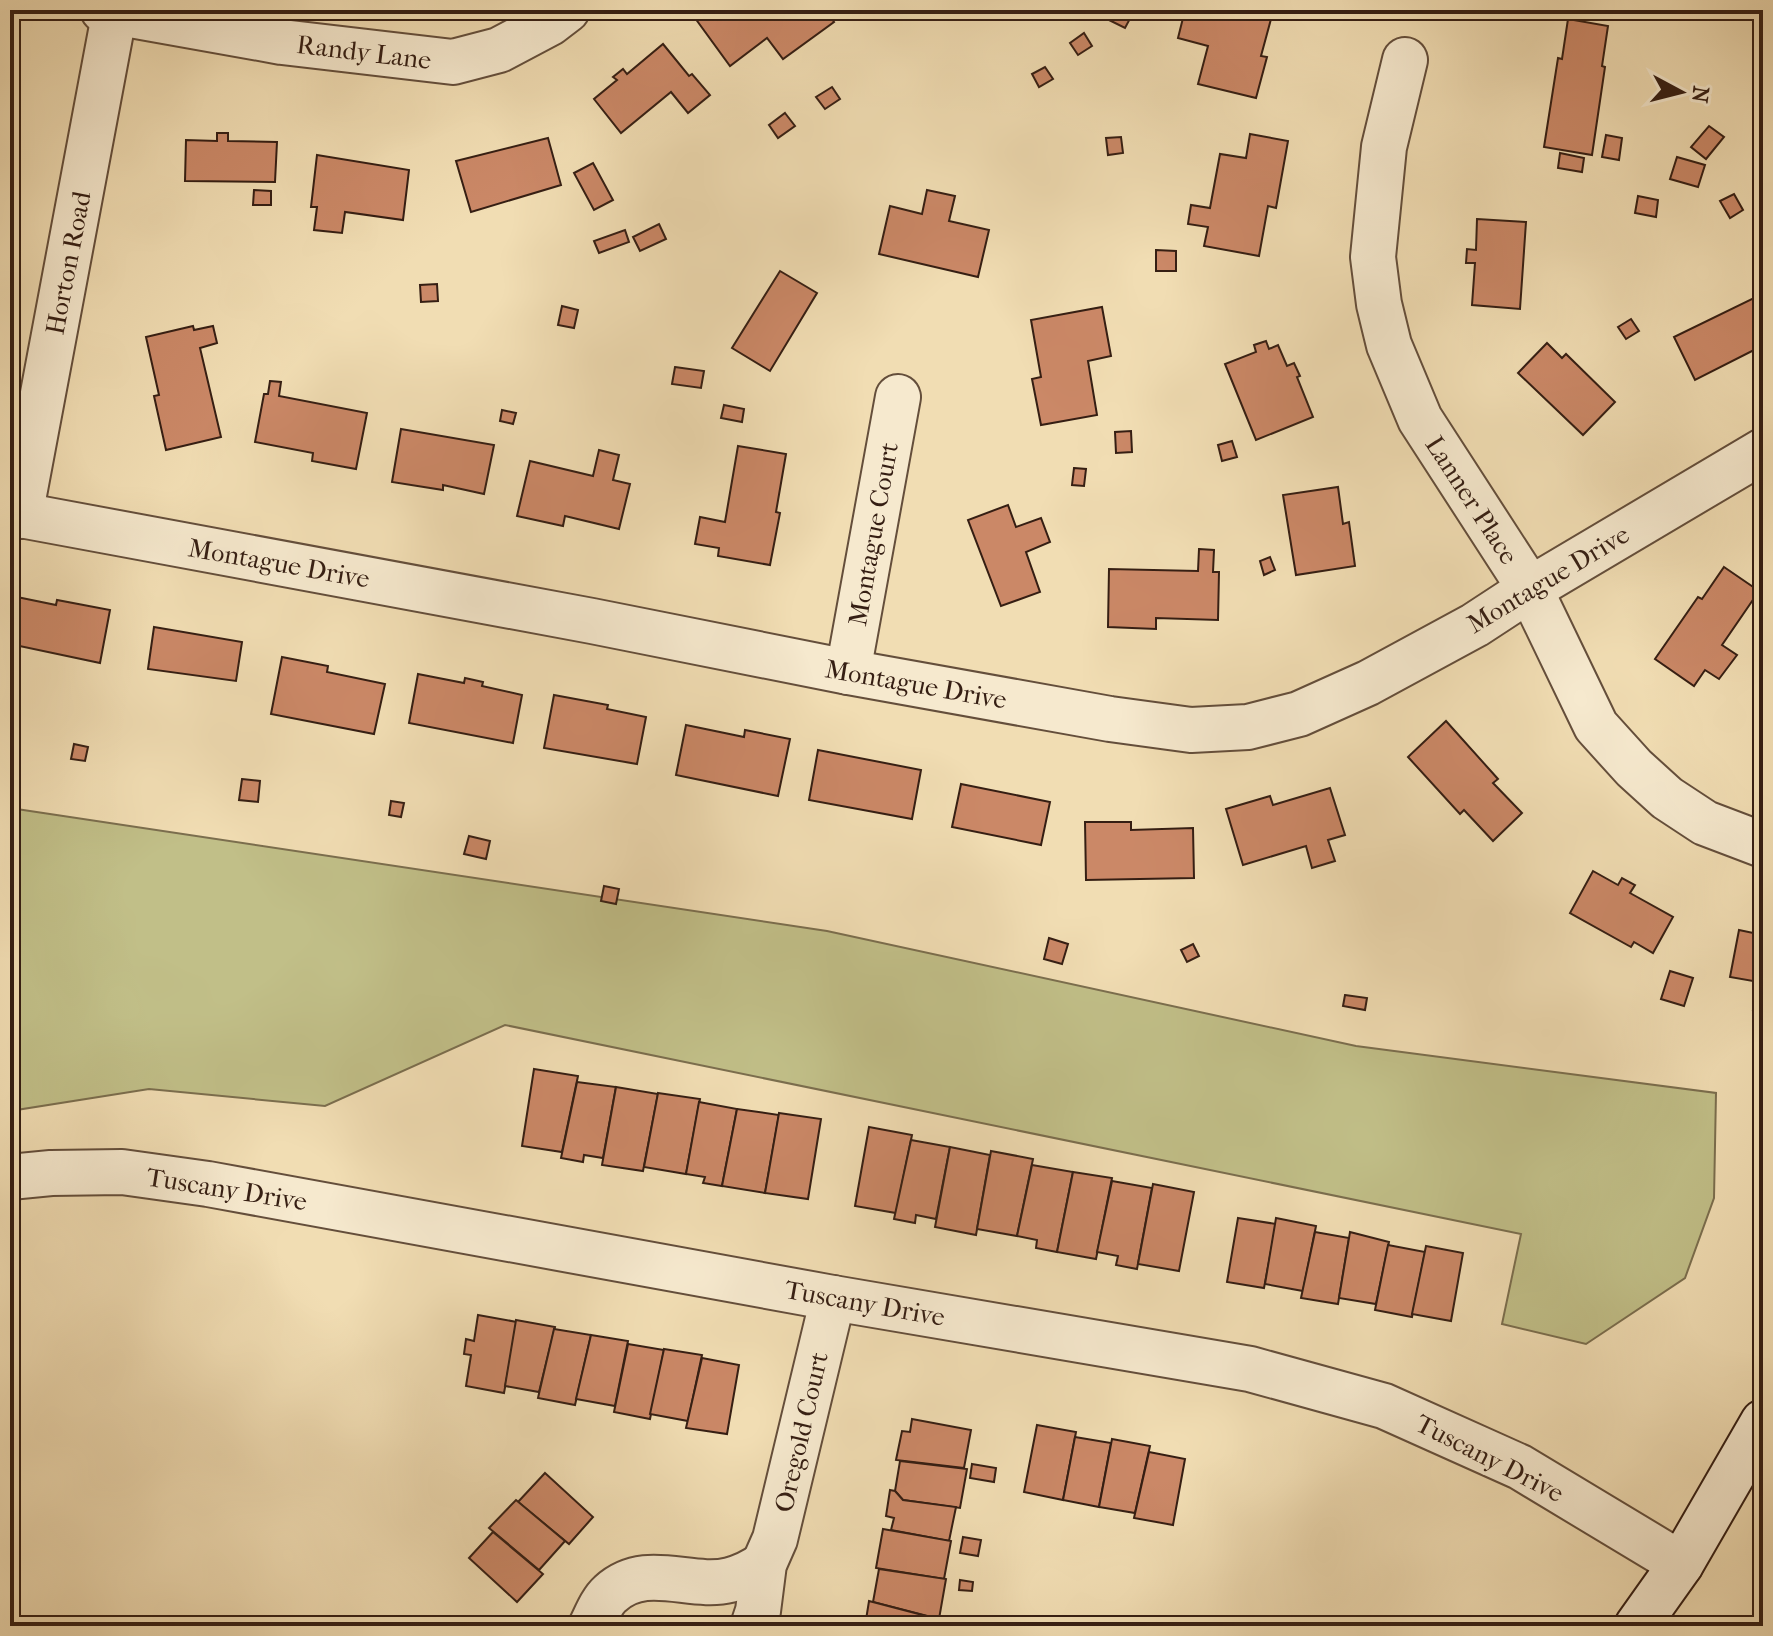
<svg xmlns="http://www.w3.org/2000/svg" width="1773" height="1636" font-family="'IM FELL French Canon',serif">
<style>
.green{fill:#c1bf88;stroke:#7b6e4e;stroke-width:2}
.building{fill:#cb8867;stroke:#351e13;stroke-width:2}
.lines{fill:none;stroke-linecap:round;stroke-linejoin:round}
.minor-casing{stroke:#644e3b;stroke-width:48}
.secondary-casing{stroke:#351e13;stroke-width:48}
.minor{stroke:#f6e9ce;stroke-width:44}
.secondary{stroke:#f6e9ce;stroke-width:44}
.labels{text-anchor:middle;stroke-width:7;stroke-linejoin:round;paint-order:stroke}
.street-label{font-size:26px;fill:#351e13;stroke:#f6e9ce}
</style>
<rect width="100%" height="100%" fill="#f1ddb3"/>
<filter id="stains"><feTurbulence type="fractalNoise" baseFrequency=".0025" numOctaves="4"/><feColorMatrix values="0 0 0 0 .2 0 0 0 0 .09 0 0 0 0 .02 0 0 0 .5 -.17"/></filter>
<radialGradient id="worn" r=".72"><stop offset=".6" stop-color="#630" stop-opacity="0"/><stop offset="1" stop-color="#630" stop-opacity=".3"/></radialGradient>
<polygon class="green" points="10,808 827,931 1356,1046 1716,1093 1714,1198 1685,1278 1586,1344 1502,1324 1521,1234 505,1025 325,1106 149,1089 10,1111"/>
<g class="building">
<polygon points="706,10 825,10 834,22 783,59 767,38 730,66 695,18"/>
<polygon points="1115,10 1127,10 1133,13 1125,28 1109,20"/>
<polygon points="1185,10 1233,10 1271,19 1261,56 1267,57 1256,98 1198,84 1208,46 1178,38"/>
<polygon points="1568,19 1608,26 1602,66 1605,67 1592,155 1544,147 1558,58 1562,59"/>
<polygon points="1084,33 1092,46 1078,55 1070,43"/>
<polygon points="663,44 689,76 692,74 710,95 688,113 671,92 621,133 594,99 617,80 613,77 623,69 627,74"/>
<polygon points="1045,67 1053,79 1039,87 1032,74"/>
<polygon points="832,87 840,99 825,109 816,97"/>
<polygon points="10,94 17,95 10,129"/>
<polygon points="785,113 795,126 778,138 769,125"/>
<polygon points="1709,126 1724,137 1706,159 1691,147"/>
<polygon points="217,133 228,133 228,141 277,142 275,182 185,181 186,140 217,141"/>
<polygon points="1250,134 1288,141 1276,208 1268,206 1259,256 1204,246 1208,227 1188,224 1191,205 1210,208 1220,154 1246,158"/>
<polygon points="1606,135 1622,138 1619,160 1602,157"/>
<polygon points="1121,137 1123,153 1108,155 1106,138"/>
<polygon points="548,138 561,185 471,212 456,161"/>
<polygon points="1560,153 1584,158 1582,172 1558,168"/>
<polygon points="317,155 409,170 403,220 345,212 342,233 314,230 317,207 311,207"/>
<polygon points="1677,157 1705,165 1698,187 1670,179"/>
<polygon points="593,163 613,200 594,210 574,173"/>
<polygon points="254,190 271,191 271,205 253,205"/>
<polygon points="927,190 955,196 949,221 989,230 978,277 879,254 890,206 922,214"/>
<polygon points="1734,194 1743,210 1730,218 1720,201"/>
<polygon points="1638,196 1658,200 1656,217 1635,213"/>
<polygon points="1477,219 1526,222 1520,309 1472,305 1475,263 1466,263 1467,249 1476,250"/>
<polygon points="659,224 666,239 640,251 633,237"/>
<polygon points="625,230 629,242 599,253 594,241"/>
<polygon points="1156,250 1176,251 1176,271 1156,271"/>
<polygon points="780,271 817,293 770,371 732,348"/>
<polygon points="437,284 438,301 421,302 420,285"/>
<polygon points="1758,296 1763,307 1763,341 1758,343 1760,347 1695,380 1674,337"/>
<polygon points="562,306 578,310 574,328 558,325"/>
<polygon points="1102,307 1111,356 1088,361 1097,415 1041,425 1032,379 1041,377 1031,320"/>
<polygon points="1631,319 1639,331 1626,339 1618,327"/>
<polygon points="193,326 194,330 213,326 217,343 200,348 221,437 166,450 154,396 159,395 146,337"/>
<polygon points="1266,341 1269,349 1278,345 1287,366 1294,363 1300,376 1297,377 1313,417 1256,440 1225,364 1256,352 1254,345"/>
<polygon points="1547,343 1562,358 1566,354 1615,402 1583,435 1518,373"/>
<polygon points="675,367 704,371 701,388 672,384"/>
<polygon points="270,381 281,382 279,396 367,413 356,469 312,461 313,453 255,442 264,394 268,394"/>
<polygon points="724,405 744,409 742,422 721,418"/>
<polygon points="502,410 516,413 513,424 500,421"/>
<polygon points="401,429 494,445 484,494 443,485 443,490 392,482"/>
<polygon points="1131,431 1132,452 1116,453 1115,432"/>
<polygon points="1232,441 1237,457 1222,461 1218,445"/>
<polygon points="738,446 786,454 776,512 780,513 770,565 718,556 719,548 695,544 700,517 725,522"/>
<polygon points="599,450 619,455 613,480 630,484 619,529 565,516 563,526 517,516 530,461 593,476"/>
<polygon points="1074,468 1086,469 1084,486 1072,485"/>
<polygon points="1338,487 1343,524 1349,522 1355,566 1296,575 1283,495"/>
<polygon points="1008,505 1016,527 1041,518 1050,542 1026,552 1040,592 1001,606 968,520"/>
<polygon points="1199,549 1214,550 1213,572 1219,572 1218,620 1156,618 1156,629 1108,627 1109,569 1198,571"/>
<polygon points="1270,557 1275,570 1264,575 1260,561"/>
<polygon points="1724,567 1759,591 1722,645 1737,655 1719,679 1705,670 1694,686 1655,659 1698,597 1702,599"/>
<polygon points="17,597 56,605 57,600 110,610 100,663 10,644"/>
<polygon points="154,627 242,642 236,681 148,669"/>
<polygon points="282,657 328,666 327,672 385,684 374,734 271,714"/>
<polygon points="418,674 464,683 465,678 483,682 482,686 522,695 513,743 409,723"/>
<polygon points="554,695 608,705 607,709 646,717 637,764 544,748"/>
<polygon points="1446,721 1498,779 1493,783 1522,813 1493,841 1464,810 1460,814 1408,757"/>
<polygon points="686,725 744,737 745,730 790,739 778,796 676,775"/>
<polygon points="74,744 88,747 85,761 71,759"/>
<polygon points="818,750 921,770 912,819 809,800"/>
<polygon points="242,779 260,781 258,802 239,800"/>
<polygon points="961,784 1050,802 1041,845 952,827"/>
<polygon points="1330,788 1345,835 1328,840 1335,861 1312,868 1306,846 1243,865 1226,809 1270,796 1273,805"/>
<polygon points="391,801 404,803 401,817 389,815"/>
<polygon points="1085,822 1131,822 1131,830 1193,828 1194,878 1086,880"/>
<polygon points="469,836 490,841 486,859 464,854"/>
<polygon points="1593,871 1618,885 1622,878 1635,885 1630,893 1673,917 1653,953 1634,942 1631,947 1570,913"/>
<polygon points="604,886 619,889 616,904 601,901"/>
<polygon points="1739,930 1763,935 1763,1012 1753,1010 1759,982 1730,977"/>
<polygon points="1049,938 1068,944 1062,964 1044,959"/>
<polygon points="1193,944 1199,956 1187,962 1181,950"/>
<polygon points="1670,971 1693,978 1684,1006 1661,999"/>
<polygon points="1345,995 1367,998 1365,1010 1343,1006"/>
<polygon points="534,1069 578,1076 562,1152 522,1146"/>
<polygon points="577,1082 616,1087 603,1158 584,1155 583,1162 561,1158"/>
<polygon points="616,1087 658,1094 643,1171 602,1165"/>
<polygon points="658,1093 700,1099 686,1174 644,1167"/>
<polygon points="699,1102 737,1109 722,1186 703,1183 705,1177 686,1174"/>
<polygon points="737,1109 779,1115 765,1193 722,1186"/>
<polygon points="779,1113 821,1119 808,1199 765,1193"/>
<polygon points="869,1127 912,1135 896,1213 855,1206"/>
<polygon points="911,1140 950,1147 936,1219 916,1215 915,1223 894,1219"/>
<polygon points="950,1147 990,1155 976,1235 935,1227"/>
<polygon points="991,1151 1033,1159 1017,1236 977,1229"/>
<polygon points="1032,1165 1073,1172 1057,1252 1036,1248 1037,1240 1017,1236"/>
<polygon points="1073,1172 1112,1178 1096,1259 1057,1252"/>
<polygon points="1112,1181 1152,1188 1137,1269 1116,1265 1118,1256 1097,1252"/>
<polygon points="1153,1184 1194,1192 1179,1271 1138,1264"/>
<polygon points="1238,1218 1276,1224 1264,1288 1227,1282"/>
<polygon points="1276,1218 1316,1226 1303,1291 1265,1284"/>
<polygon points="1315,1232 1349,1238 1338,1304 1301,1298"/>
<polygon points="1350,1232 1389,1242 1376,1304 1339,1298"/>
<polygon points="1388,1245 1425,1252 1412,1317 1375,1310"/>
<polygon points="1426,1246 1463,1253 1451,1321 1412,1314"/>
<polygon points="478,1315 517,1322 504,1393 466,1386 471,1355 464,1354 466,1339 474,1341"/>
<polygon points="516,1320 555,1327 539,1392 505,1386"/>
<polygon points="554,1329 591,1335 575,1405 538,1398"/>
<polygon points="591,1335 628,1341 615,1406 576,1399"/>
<polygon points="628,1344 664,1350 650,1419 614,1412"/>
<polygon points="664,1349 702,1355 688,1421 650,1414"/>
<polygon points="702,1358 739,1365 727,1434 686,1428"/>
<polygon points="912,1419 971,1430 964,1468 896,1460 902,1431 910,1432"/>
<polygon points="1037,1425 1076,1432 1063,1500 1024,1492"/>
<polygon points="1075,1437 1111,1443 1099,1507 1063,1500"/>
<polygon points="1112,1439 1150,1446 1135,1513 1099,1507"/>
<polygon points="1149,1452 1185,1459 1173,1525 1134,1518"/>
<polygon points="900,1461 967,1469 960,1508 903,1500 895,1491"/>
<polygon points="972,1464 996,1468 994,1482 970,1478"/>
<polygon points="545,1473 593,1517 569,1544 518,1502"/>
<polygon points="890,1490 895,1491 903,1500 956,1507 949,1541 891,1530 894,1518 886,1516"/>
<polygon points="516,1500 565,1541 539,1570 489,1528"/>
<polygon points="883,1529 951,1541 944,1579 876,1568"/>
<polygon points="493,1532 543,1574 517,1602 469,1558"/>
<polygon points="963,1537 981,1540 978,1556 960,1553"/>
<polygon points="879,1569 946,1579 939,1619 873,1602"/>
<polygon points="960,1580 973,1582 972,1591 959,1590"/>
<polygon points="869,1601 934,1618 932,1626 865,1626"/>
<polygon points="953,1618 967,1620 967,1626 952,1626"/>
</g>
<g class="lines">
<g class="minor-casing">
<g id="minor">
<polyline points="103,10 282,42 453,62 499,50 550,23 567,10"/>
<polyline points="1405,60 1384,147 1373,257 1379,304 1389,345 1420,419 1530,589 1596,726 1634,768 1667,798 1705,823 1763,845"/>
<polyline points="10,513 592,621 848,672 1110,719 1191,730 1248,727 1299,714 1368,683 1475,625 1530,589 1763,451"/>
<polyline points="20,516 115,10"/>
<polyline points="848,672 898,397"/>
<polyline points="10,1177 51,1173 122,1172 208,1184 833,1298 1250,1369 1384,1406 1520,1467 1681,1564"/>
<path d="M591 1626C596 1616 602 1601 610 1594 646 1561 690 1590 730 1580 742 1577 754 1571 764 1564"/>
<polyline points="753,1626 758,1611 764,1564 775,1539 833,1298"/>
</g>
</g>
<g class="secondary-casing">
<polyline id="secondary" points="1637,1626 1681,1564 1763,1422"/>
</g>
<use href="#minor" class="minor"/>
<use href="#secondary" class="secondary"/>
</g>
<g class="labels">
<g class="street-label">
<text transform="translate(364 52) rotate(7)" y="9">Randy Lane</text>
<text transform="translate(68 263) rotate(-79)" y="9">Horton Road</text>
<text transform="translate(1472 500) rotate(57)" y="9">Lanner Place</text>
<text transform="translate(873 534) rotate(-80)" y="9">Montague Court</text>
<text transform="translate(279 563) rotate(10)" y="9">Montague Drive</text>
<text transform="translate(1548 579) rotate(-31)" y="9">Montague Drive</text>
<text transform="translate(916 684) rotate(10)" y="9">Montague Drive</text>
<text transform="translate(227 1189) rotate(9)" y="9">Tuscany Drive</text>
<text transform="translate(865 1303) rotate(10)" y="9">Tuscany Drive</text>
<text transform="translate(801 1432) rotate(-77)" y="9">Oregold Court</text>
<text transform="translate(1490 1458) rotate(27)" y="9">Tuscany Drive</text>
</g>
</g>
<rect width="1773" height="1636" fill="none" stroke="#f1ddb3" stroke-width="40"/>
<rect x="12" y="12" width="1749" height="1612" fill="none" stroke="#351e13" stroke-width="4"/>
<rect x="20" y="20" width="1733" height="1596" fill="none" stroke="#351e13" stroke-width="2"/>
<g transform="translate(1681 92) rotate(97)" stroke="#f6e9ce" stroke-width="6" paint-order="stroke">
<path d="M0-6L14 30L0 20L-14 30Z" fill="#351e13"/>
<text y="-12" font-size="22" font-weight="bold" text-anchor="middle" fill="#351e13">N</text>
</g>
<rect width="100%" height="100%" filter="url(#stains)"/>
<rect width="100%" height="100%" fill="url(#worn)"/>
</svg>
